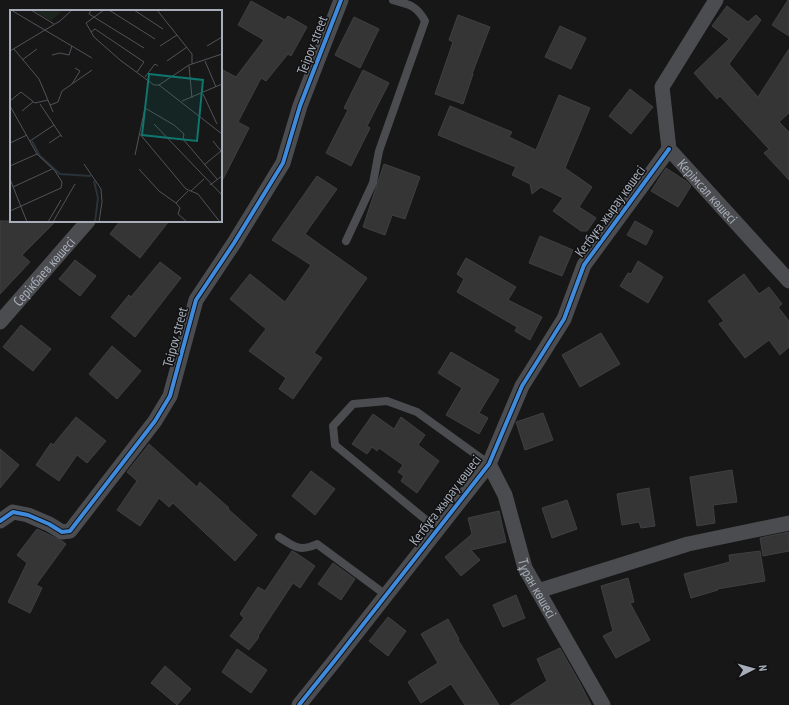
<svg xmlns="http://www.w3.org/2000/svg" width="789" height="705" font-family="'PT Sans Narrow',sans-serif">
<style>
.building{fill:#353536;stroke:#3f4043}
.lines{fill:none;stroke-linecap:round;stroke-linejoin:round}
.lane{stroke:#4b4c50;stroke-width:8}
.street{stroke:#4b4c50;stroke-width:15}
.cycleway-casing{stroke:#111113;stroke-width:6}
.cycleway{stroke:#408adc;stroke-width:4}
.labels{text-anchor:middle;stroke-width:3;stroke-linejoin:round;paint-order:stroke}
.street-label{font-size:14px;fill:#a7aeb9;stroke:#111113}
.inset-river{fill:none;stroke:#29333a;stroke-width:2}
.inset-road{fill:none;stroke:#515358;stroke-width:1}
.view{fill:#0f766e;fill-opacity:0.15;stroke:#0f766e;stroke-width:2}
.inset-edge{fill:none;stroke:#a7aeb9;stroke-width:2}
</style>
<rect width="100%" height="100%" fill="#171717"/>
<g class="building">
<polygon points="788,0 789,0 789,36 772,25"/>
<polygon points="251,1 285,20 288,16 307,27 291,56 288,54 266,81 261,78 238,122 249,128 221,183 221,69 236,77 264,40 238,25"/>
<polygon points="727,6 748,22 756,15 761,20 729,64 758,97 789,49 789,113 779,122 789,132 789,180 764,153 769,149 720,96 717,99 694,73 729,39 712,26"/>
<polygon points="458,15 490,27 472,74 473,74 463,104 435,94 453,42 449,40"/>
<polygon points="354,17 379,29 360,68 335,55"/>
<polygon points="560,26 586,38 571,69 545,57"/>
<polygon points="363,70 389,83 367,126 370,128 351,166 326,153 348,110 344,108"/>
<polygon points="630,89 653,107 631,134 609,116"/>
<polygon points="559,95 590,108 565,168 592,187 579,207 596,218 587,231 581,231 553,211 563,198 541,187 532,194 530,184 512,175 516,167 438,135 450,106 512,132 509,137 536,150"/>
<polygon points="384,164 420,177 405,219 392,215 385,235 363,227"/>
<polygon points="666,168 686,181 691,186 678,207 651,191"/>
<polygon points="317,176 337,189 305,234 367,278 314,353 322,358 293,399 279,389 286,378 249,351 266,329 230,299 250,274 285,302 311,265 272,240"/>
<polygon points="0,221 56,221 22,255 30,262 0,294"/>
<polygon points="120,221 169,221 140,258 110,234"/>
<polygon points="635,221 653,231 646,245 627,235"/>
<polygon points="540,236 573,250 562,276 529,263"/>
<polygon points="466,258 516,287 508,300 542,317 530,340 515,331 517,327 457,292 464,279 457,274"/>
<polygon points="75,260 96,276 80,296 59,279"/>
<polygon points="638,261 663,277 648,303 620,286 628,273 631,274"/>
<polygon points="160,262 181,278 135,337 111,317 129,295 131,297"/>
<polygon points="744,274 759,294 769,287 782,304 778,307 789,321 789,347 780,355 769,340 745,358 719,324 724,321 708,301"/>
<polygon points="21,325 51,349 33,371 3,347"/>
<polygon points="601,333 620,364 580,387 562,355"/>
<polygon points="112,346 141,371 117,399 89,374"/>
<polygon points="451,352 499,380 479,413 488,418 479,434 446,415 462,388 438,373"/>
<polygon points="543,413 553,440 525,450 516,422"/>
<polygon points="373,414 394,429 401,417 425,435 418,445 439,461 417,493 401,481 404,476 398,472 403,465 379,448 377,451 372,447 367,454 352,444"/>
<polygon points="76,417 106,441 87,463 77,455 59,481 36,465 51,443 53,445"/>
<polygon points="149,444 197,487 200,482 229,508 228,509 257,535 235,561 173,503 169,507 159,498 140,526 117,510 137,481 127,472"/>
<polygon points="0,449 19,465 0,488"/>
<polygon points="732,470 737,502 713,505 715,523 697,526 690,477"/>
<polygon points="311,471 335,489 315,515 292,496"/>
<polygon points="649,488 655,526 641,528 639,522 622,525 617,494"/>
<polygon points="567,500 577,529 552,538 542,508"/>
<polygon points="499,511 506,542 471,550 480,560 461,576 445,557 472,534 468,518"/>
<polygon points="37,529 62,541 66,544 36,585 42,588 30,613 8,602 27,563 17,555"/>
<polygon points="789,532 789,551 763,556 760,538"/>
<polygon points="292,551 296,553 315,566 300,588 293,583 258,636 259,637 249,650 230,636 244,618 240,614 258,587 265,591"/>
<polygon points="760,551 765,581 717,589 718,590 691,598 684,574 730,562 729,555"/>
<polygon points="333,563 355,579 341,600 318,584"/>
<polygon points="628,578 634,602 630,603 650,640 616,658 603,636 613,631 601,586"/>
<polygon points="516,595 525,618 503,627 493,605"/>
<polygon points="388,617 406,631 388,656 369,641"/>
<polygon points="448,619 459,639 458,640 499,705 465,705 451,684 421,703 408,682 438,663 421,634"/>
<polygon points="560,648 581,685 591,705 510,705 547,681 537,659"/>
<polygon points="237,649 267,670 251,693 222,672"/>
<polygon points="165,666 191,689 177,705 151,683"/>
</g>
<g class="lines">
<g class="lane">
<path d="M346 241 373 183 379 151 425 21C417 6 409 4 393 0"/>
<polyline points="437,529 335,445 333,426 353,404 387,401 417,412 489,464"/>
<path d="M279 537C294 547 300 552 317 544L386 595"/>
</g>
<g class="street">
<path id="s1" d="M716 0 662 87 669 149 789 281"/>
<path id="s2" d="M0 322 88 221"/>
<path id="s3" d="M489 464 505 495 525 568 603 705"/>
<polyline points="0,521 13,512 28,515 49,524 62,532 70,531 155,421 170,396 196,300 234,243 283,163 300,106 341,0"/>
<polyline points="538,591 688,544 789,523"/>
<polyline points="299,705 336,659 489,464 522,386 564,319 584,265 669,149"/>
</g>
<g class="cycleway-casing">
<g id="cycleway">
<polyline points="0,521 13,512 28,515 49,524 62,532 70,531 155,421 170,396 196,300 234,243 283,163 300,106 341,0"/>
<polyline points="299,705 336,659 489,464 522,386 564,319 584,265 669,149"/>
</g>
</g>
<use href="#cycleway" class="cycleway"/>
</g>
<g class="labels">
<g class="street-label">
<text transform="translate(312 45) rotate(-69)" y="5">Teipov street</text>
<text dy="5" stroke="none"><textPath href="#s1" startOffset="222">Керімсал көшесі</textPath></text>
<text transform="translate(610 211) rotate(-54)" y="5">Кетбұға жырау көшесі</text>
<text dy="5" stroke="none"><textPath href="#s2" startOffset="67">Серікбаев көшесі</textPath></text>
<text transform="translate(175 337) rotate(-75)" y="5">Teipov street</text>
<text transform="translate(445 500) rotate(-53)" y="5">Кетбұға жырау көшесі</text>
<text dy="5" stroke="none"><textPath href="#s3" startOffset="134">Тұран көшесі</textPath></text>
</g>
</g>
<g transform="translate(10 10)">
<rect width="212" height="212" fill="#171717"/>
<path d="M23 0H53L41 11Z" fill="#1d241d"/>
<path class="inset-river" d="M22 131 30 146 50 164 81 166M84 171 88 188 85 212"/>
<path class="inset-road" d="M1 0 82 48M21 0 44 14M81 0 79 4 134 38M94 0 76 13 84 27 110 50 144 75H149L179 55 212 44M99 0 145 29M124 0 153 19M147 0 182 44V54M81 22 85 19 134 52 127 62M150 36 167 25M197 36 212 27M4 39 29 69 43 102M0 41 50 11 62 0M42 45 50 43 59 45 62 36M12 50 27 39M157 51 177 37M195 51 206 77M179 56 182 88M135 67 145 54 148 56M62 74 70 61 65 58M149 75 212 124M193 84 207 114M0 91 11 82 25 93 38 90M172 91 212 74M30 94 52 127M40 95 48 92 52 81 82 60M0 96 27 144 45 161 52 172 51 178 0 201M12 101 23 92M144 114 212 185M129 123 176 179 188 184 210 212M20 131 44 115M203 131 211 141M0 133 17 125M39 133 51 125M125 145 135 98 164 115 174 124 173 129 207 169M74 154 91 179 92 192 89 212M194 155 211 141M0 156 27 144M129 159 149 181 166 193 170 198 168 204 177 212M0 169 17 212M200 175 212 166M3 177 42 159M181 181 194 169M166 193 178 181M38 212 51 190M43 212 65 174"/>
<path class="view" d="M139 64 193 70 187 131 132 125Z"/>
<rect width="212" height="212" class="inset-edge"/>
</g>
<g transform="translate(753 669) rotate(84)" stroke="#111113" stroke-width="3" paint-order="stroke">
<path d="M0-3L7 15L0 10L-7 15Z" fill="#a7aeb9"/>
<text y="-6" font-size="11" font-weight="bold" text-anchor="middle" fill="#a7aeb9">N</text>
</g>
</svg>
